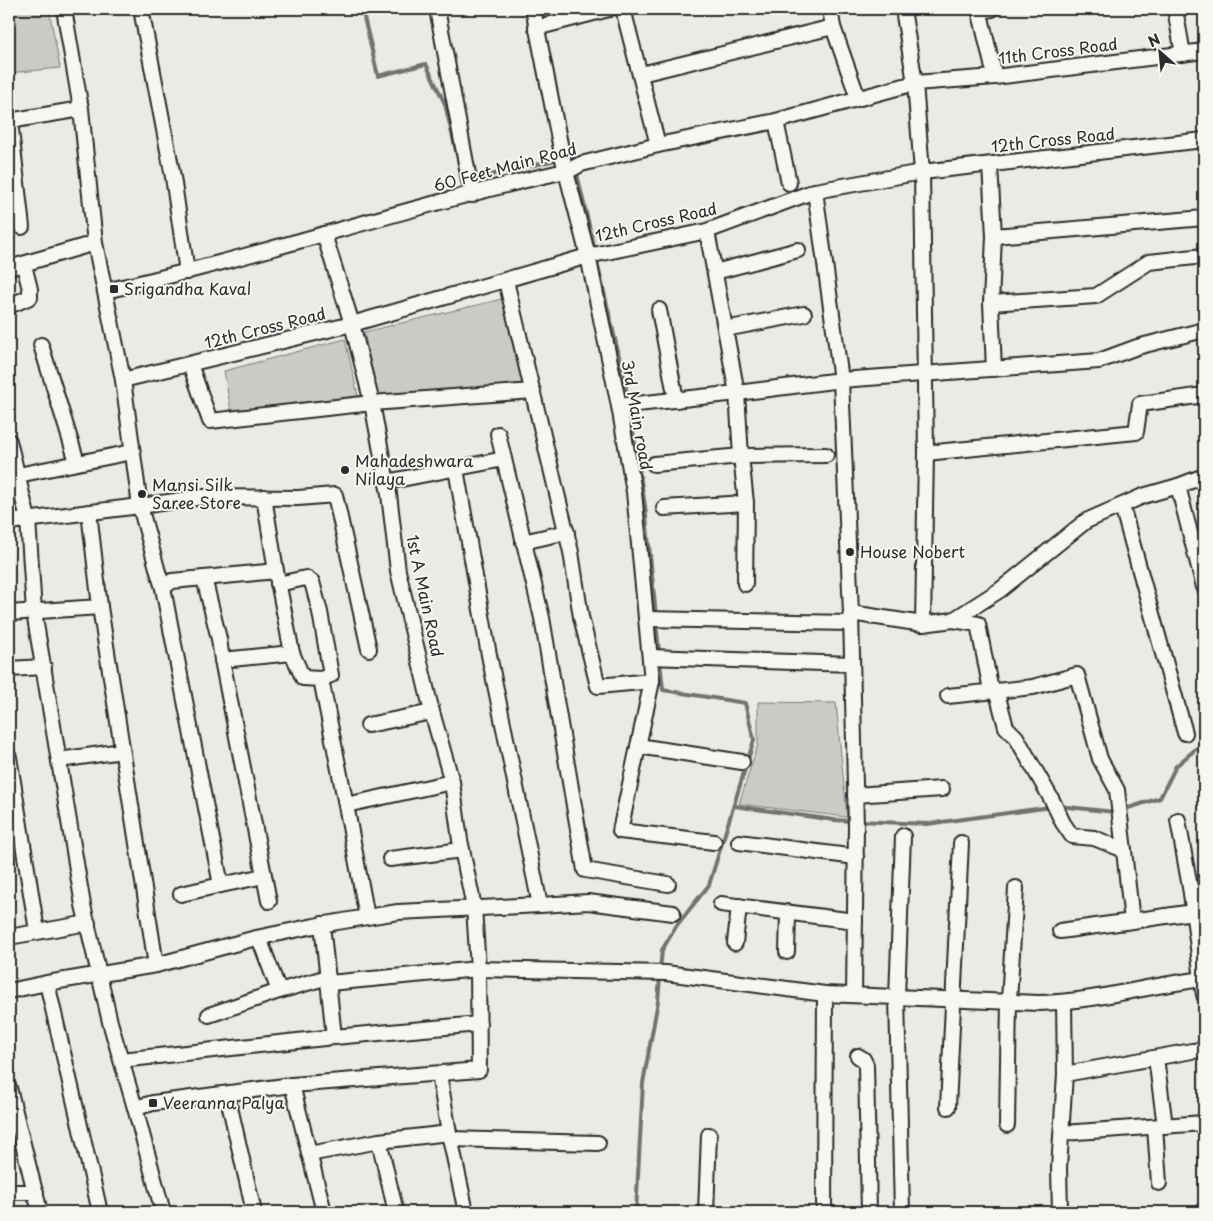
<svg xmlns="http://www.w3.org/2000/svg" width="1213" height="1221" font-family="'Playpen Sans',sans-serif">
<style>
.green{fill:#cacac7;stroke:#7a7a79}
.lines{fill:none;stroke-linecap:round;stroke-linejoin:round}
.stream{stroke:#727270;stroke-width:4}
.minor-casing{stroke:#2b2b2b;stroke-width:18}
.minor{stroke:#f6f6f2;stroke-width:14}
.poi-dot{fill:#2b2b2b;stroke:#f6f6f2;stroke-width:2}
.labels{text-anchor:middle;stroke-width:4;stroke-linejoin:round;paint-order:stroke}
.street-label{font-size:16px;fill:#2b2b2b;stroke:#f6f6f2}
.poi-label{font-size:16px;fill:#2b2b2b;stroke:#f6f6f2;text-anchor:start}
</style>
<rect width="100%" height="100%" fill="#eaeae6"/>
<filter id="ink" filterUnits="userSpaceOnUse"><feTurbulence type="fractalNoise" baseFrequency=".02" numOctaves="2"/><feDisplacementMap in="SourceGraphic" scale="10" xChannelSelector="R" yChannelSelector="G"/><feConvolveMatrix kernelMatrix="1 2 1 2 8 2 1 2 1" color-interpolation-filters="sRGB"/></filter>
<g filter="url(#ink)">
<g class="green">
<polygon points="9,9 49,9 60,68 9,73"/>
<polygon points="502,299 523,386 378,397 364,332"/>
<polygon points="345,339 358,396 231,411 224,371"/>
<polygon points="758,702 836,703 847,817 739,804 758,744"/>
</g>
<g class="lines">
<g class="stream">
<polyline points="362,9 378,76 426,64 445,104 461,172"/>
<polyline points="576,170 595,251"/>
<polyline points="473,179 573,156 575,164"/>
<polyline points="596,258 625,382 645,506 656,616"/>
<polyline points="656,623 663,690 745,703 754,740 709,885 677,925 662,950 660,970"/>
<polyline points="734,806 834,820 852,821"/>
<polyline points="1058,806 1115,812"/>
<polyline points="1122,810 1160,798 1176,766 1204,742"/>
<polyline points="859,821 927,824 1051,807"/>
<polyline points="636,1212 643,1083 658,1001 660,977"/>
</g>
<g class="minor-casing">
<g id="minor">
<polyline points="64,9 81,109 95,243 123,380 140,506 158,572 163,588 172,581 204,578 219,639 222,660 269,901"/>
<polyline points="141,9 173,177 187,272"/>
<polyline points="437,9 472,195"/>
<polyline points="533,9 564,164 588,256 619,406 634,492 652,681 620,831 714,842"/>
<polyline points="623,9 658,145"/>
<polyline points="830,9 833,27 858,98"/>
<polyline points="903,9 915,83 922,172 926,453 923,624"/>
<polyline points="979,9 995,77"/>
<polyline points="1175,9 1183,54"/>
<polyline points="979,11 992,9"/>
<polyline points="536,28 609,9"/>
<polyline points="641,74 833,27"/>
<polyline points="9,121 81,109"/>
<polyline points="10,121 22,227"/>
<polyline points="776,121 789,183"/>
<polyline points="990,165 994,236 991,303 994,369"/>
<polyline points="815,191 841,380 851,613 923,624 953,620 1000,590 1086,521 1143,496 1178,486 1204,476"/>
<path d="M324 234 352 324 372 403 389 494 398 571 432 712 452 782 460 840 474 907 478 969 666 973 825 994 1038 1003C1094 1002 1148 985 1204 979"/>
<polyline points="994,236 1204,218"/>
<polyline points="9,268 95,243"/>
<polyline points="715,272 798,250"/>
<polyline points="506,281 571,552 581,617 598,686 652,681"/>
<path d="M105 291C262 256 414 204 570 170L581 164 658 145 776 121 915 83 995 77 1204 51"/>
<polyline points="991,303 1096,296 1149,262 1204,256"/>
<polyline points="9,306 30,297 30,289 24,265"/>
<polyline points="659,310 676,400"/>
<polyline points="725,329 804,314"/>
<polyline points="41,345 77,462"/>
<polyline points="190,364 210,421 372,403 533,391"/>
<polyline points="123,380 352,324 588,256 707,231 815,191 922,172 1204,140"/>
<polyline points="619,406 737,393 841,380 1099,361 1137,347 1204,330"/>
<polyline points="498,434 504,459"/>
<polyline points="9,441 28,519 34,612 83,905 110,1022 135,1108 153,1103 292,1085 479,1070 478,969 329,983"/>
<polyline points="926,453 1136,432 1140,404 1204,395"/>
<polyline points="654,464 741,456 737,393 707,231"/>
<polyline points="18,475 132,452"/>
<polyline points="386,482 504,459 542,618 585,870 668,884"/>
<polyline points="1178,486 1204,587"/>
<polyline points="264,497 276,571"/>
<polyline points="1122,506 1185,733"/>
<polyline points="664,508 746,503"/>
<polyline points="89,512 100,607 156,965"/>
<polyline points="9,522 140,506 203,497 298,498 335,495 369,649"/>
<polyline points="523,542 567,532"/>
<polyline points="204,578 276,571 292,653 222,660"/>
<polyline points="278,584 306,578 312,582 320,612 331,675 321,679 346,805"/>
<polyline points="745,584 746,503 741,456 826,455"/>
<polyline points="163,588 221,885 264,876"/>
<polyline points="9,613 100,607"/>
<polyline points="851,613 856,827 854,995"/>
<polyline points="646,619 851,623"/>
<polyline points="953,620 978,624 990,685 998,697 1006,727 1016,737 1052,800 1063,823 1072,836 1094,838 1124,850"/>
<polyline points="292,653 303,678 321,679"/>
<polyline points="650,657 852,664"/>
<polyline points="9,669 44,667"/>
<polyline points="948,696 1033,687 1077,675 1100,759 1117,790 1132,921 1060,931"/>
<polyline points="368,725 432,712"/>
<polyline points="638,746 742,762"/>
<polyline points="9,757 37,931"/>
<polyline points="59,760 122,751"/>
<polyline points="855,795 942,789"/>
<polyline points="1178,820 1191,893 1204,995"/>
<polyline points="739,842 856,857"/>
<polyline points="390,859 462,850"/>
<polyline points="1191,893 1204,891"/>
<polyline points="181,894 221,885"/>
<polyline points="721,904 855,921"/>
<polyline points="540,905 588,902 673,913"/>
<polyline points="367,917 346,805 452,782"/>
<polyline points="1132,921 1193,912"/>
<polyline points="322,924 334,1037 479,1024"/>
<polyline points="9,937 88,923"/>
<polyline points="259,938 279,991 328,977"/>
<polyline points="735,943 739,906"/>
<polyline points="787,952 788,913"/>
<polyline points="47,983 100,1212"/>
<polyline points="9,991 47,983 156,965 256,938 314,926 367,917 398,912 540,905 489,655 456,469"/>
<polyline points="209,1015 279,991"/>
<polyline points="858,1056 863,1059 866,1065 869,1212"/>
<polyline points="1156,1058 1165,1126"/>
<polyline points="121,1060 334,1037"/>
<polyline points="439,1074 449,1133 466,1212"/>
<polyline points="1065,1074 1192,1051 1204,1050"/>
<polyline points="292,1085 324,1212"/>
<polyline points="9,1088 40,1212"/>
<polyline points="227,1094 254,1212"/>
<polyline points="948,1107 961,843"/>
<polyline points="135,1108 163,1212"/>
<polyline points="1007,1125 1009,1001 1016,888"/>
<polyline points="1155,1127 1159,1183"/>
<polyline points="1063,1133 1204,1123"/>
<polyline points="450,1139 598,1143"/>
<polyline points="379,1141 396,1212"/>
<polyline points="309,1154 379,1141 449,1133"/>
<polyline points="9,1192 36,1192"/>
<polyline points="706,1212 709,1135"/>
<polyline points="824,1212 825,994"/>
<polyline points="902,1212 897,997 903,836"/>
<polyline points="1060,1212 1059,1168 1065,1074 1064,1003"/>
</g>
</g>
<use href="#minor" class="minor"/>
</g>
</g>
<g class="poi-dot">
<rect x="109" y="284" width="10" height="10" rx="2.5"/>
<circle cx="345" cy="470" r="5"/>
<circle cx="142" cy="494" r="5"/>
<circle cx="850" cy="552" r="5"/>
<rect x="148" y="1098" width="10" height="10" rx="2.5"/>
</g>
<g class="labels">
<g class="street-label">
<text transform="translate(1058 51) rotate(-7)" y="6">11th Cross Road</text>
<text transform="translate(1053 140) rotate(-6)" y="6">12th Cross Road</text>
<text transform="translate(505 167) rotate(-15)" y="6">60 Feet Main Road</text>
<text transform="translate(656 222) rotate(-13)" y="6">12th Cross Road</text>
<text transform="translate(265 328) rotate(-14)" y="6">12th Cross Road</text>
<text transform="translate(637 415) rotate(80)" y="6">3rd Main road</text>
<text transform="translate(425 596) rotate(78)" y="6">1st A Main Road</text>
</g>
<g class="poi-label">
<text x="124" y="295">Srigandha Kaval</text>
<text x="355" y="467">Mahadeshwara<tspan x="355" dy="18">Nilaya</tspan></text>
<text x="152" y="491">Mansi Silk<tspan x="152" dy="18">Saree Store</tspan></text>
<text x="860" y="558">House Nobert</text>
<text x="163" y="1109">Veeranna Palya</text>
</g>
</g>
<rect width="1213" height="1221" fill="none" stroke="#f6f6f2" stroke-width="30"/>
<rect x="15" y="15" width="1183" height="1191" fill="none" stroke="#2b2b2b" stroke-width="2" filter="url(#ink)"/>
<g transform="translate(1160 52) rotate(333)" stroke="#f6f6f2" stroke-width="4" paint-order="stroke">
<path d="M0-4L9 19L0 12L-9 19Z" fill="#2b2b2b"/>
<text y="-8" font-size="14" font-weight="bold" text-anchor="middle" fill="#2b2b2b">N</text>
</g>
</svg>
